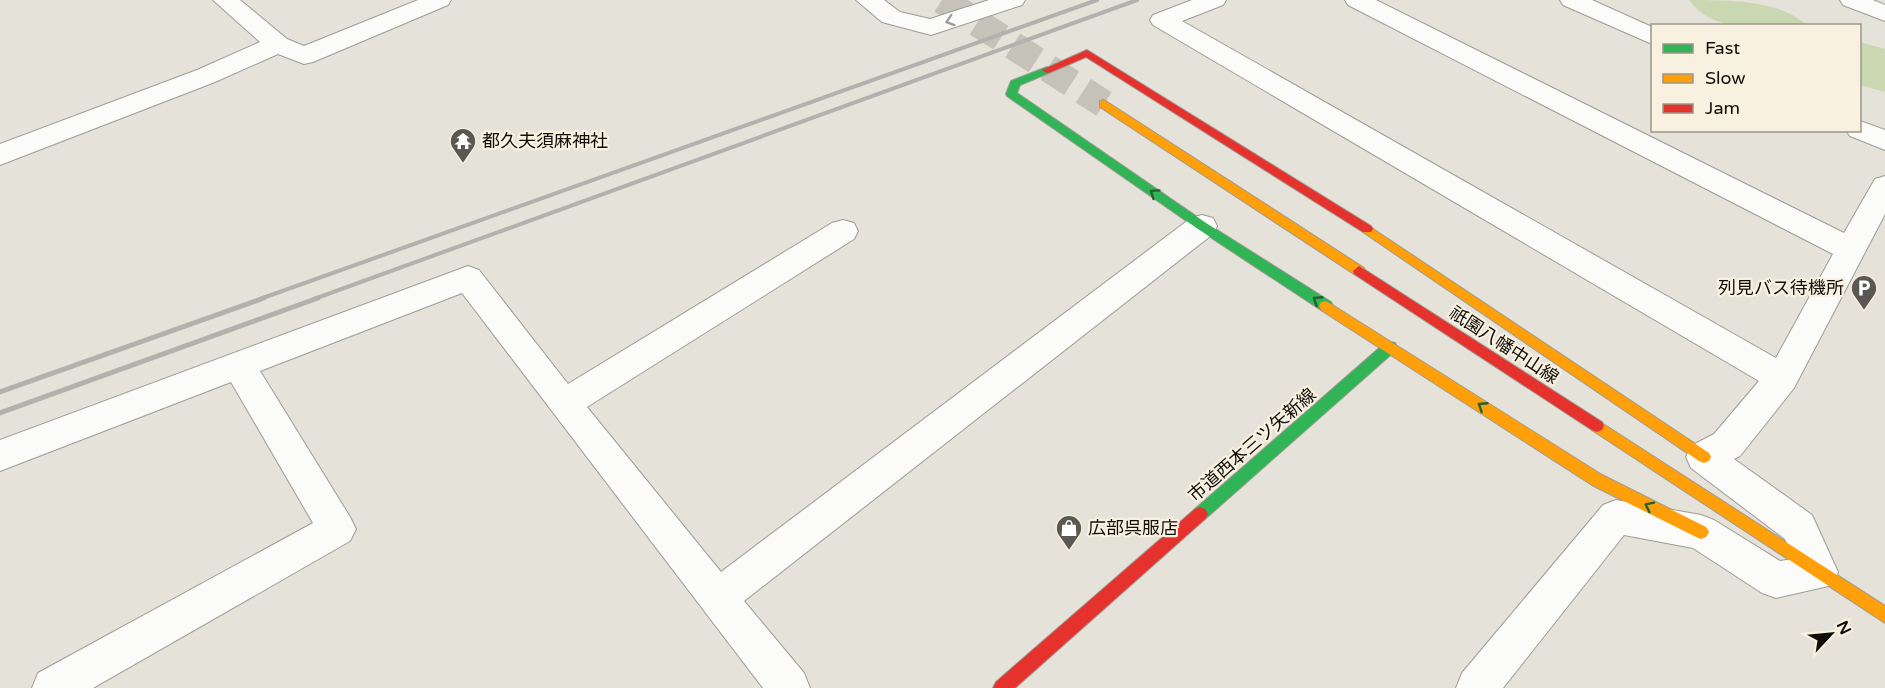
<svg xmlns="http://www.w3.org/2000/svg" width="1885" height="688" font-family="'Varela Round','Noto Sans JP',sans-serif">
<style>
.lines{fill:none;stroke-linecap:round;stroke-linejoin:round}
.river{fill:#cad8b2;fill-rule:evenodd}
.secondary-tunnel{stroke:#c5c2ba;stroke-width:28;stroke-dasharray:28 14;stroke-linecap:butt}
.street-casing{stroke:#9e9b94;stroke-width:2}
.fast-casing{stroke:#9e9b94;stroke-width:2}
.slow-casing{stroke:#9e9b94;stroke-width:2}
.jam-casing{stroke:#9e9b94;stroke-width:2}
.street{fill:#fbfbf9;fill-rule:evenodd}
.fast{fill:#30b455;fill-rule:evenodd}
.slow{fill:#ff9f0a;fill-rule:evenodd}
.jam{fill:#e5322d;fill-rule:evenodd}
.rail-far1{stroke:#b2b1ae;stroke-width:4}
.rail{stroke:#b2b1ae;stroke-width:5}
.oneway{stroke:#9d9c99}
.oneway2{stroke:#20612e}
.labels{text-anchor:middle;stroke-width:4.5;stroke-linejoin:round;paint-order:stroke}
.poi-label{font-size:18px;fill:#100e08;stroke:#f8f1e0;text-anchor:start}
.street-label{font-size:18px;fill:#100e08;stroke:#f8f1e0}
</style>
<rect width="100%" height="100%" fill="#e5e2d9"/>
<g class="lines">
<g class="river">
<path d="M1689 0C1727 0 1782 0 1807 26 1768 26 1714 36 1689 0Z"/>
<polygon points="1860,42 1885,49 1885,92 1860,85"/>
</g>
<polyline class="secondary-tunnel" points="942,0 1104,104"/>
<g class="street-casing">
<g id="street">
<polygon points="213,0 240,0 287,39 304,46 418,0 451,0 448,5 313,62 304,64 278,54 215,82 0,165 0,144 197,70 260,42"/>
<polygon points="856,0 884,0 900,12 930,19 989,0 1025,0 1022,5 931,35 882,22"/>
<polygon points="1192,0 1226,0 1223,5 1182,21 1776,358 1833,254 1348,5 1345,0 1376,0 1844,233 1875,179 1885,176 1885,214 1794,388 1740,456 1734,459 1812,515 1838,572 1833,585 1776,598 1762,593 1693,548 1624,535 1503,688 1456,688 1462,673 1603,505 1616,500 1701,515 1714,520 1780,561 1794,559 1785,539 1691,468 1686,457 1691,446 1714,434 1759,381 1153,25 1150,20 1153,15"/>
<polygon points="1560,0 1592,0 1652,27 1652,44 1563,5"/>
<polygon points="1840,0 1873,0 1885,5 1885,21 1843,5"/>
<polygon points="1860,121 1885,130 1885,150 1850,136 1846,130 1860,130"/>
<polygon points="1202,215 1213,218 1217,226 1213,234 744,601 804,673 810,688 763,688 462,293 260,371 350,517 356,529 350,541 93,688 32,688 38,673 313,523 231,382 0,471 0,440 468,266 479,270 568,384 832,223 843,220 854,223 858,231 854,239 587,407 721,572 1191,218"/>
</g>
</g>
<g class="fast-casing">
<g id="fast">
<polygon points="1047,67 1052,70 1051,72 1020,85 1017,93 1206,223 1331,302 1333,306 1331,310 1321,310 1198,229 1007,96 1006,94 1011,81"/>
<polygon points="1390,342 1395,343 1397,347 1395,351 1205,519 1200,521 1195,519 1192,514 1195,509 1385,343"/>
</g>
</g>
<g class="slow-casing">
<g id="slow">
<polygon points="1104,100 1364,268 1365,271 1364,274 1354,274 1100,107 1100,101"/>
<polygon points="1367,225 1709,453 1711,457 1709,461 1704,463 1699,461 1363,232 1361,229"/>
<polygon points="1326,301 1602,475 1706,527 1709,532 1706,537 1701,539 1696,537 1592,485 1321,310 1319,306 1321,302"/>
<polygon points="1597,420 1885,606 1885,623 1592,430 1590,426 1592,422"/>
</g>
</g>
<g class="jam-casing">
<g id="jam">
<polygon points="1087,50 1371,226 1373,229 1371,232 1363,232 1086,57 1051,72 1047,73 1042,70"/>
<polygon points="1359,266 1602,422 1604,426 1602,430 1597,432 1592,430 1354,274 1353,271"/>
<polygon points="1200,507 1205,509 1208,514 1205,519 1015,688 993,688 996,682 1195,509"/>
</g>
</g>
<use href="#street" class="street"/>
<use href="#fast" class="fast"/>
<use href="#slow" class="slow"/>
<use href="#jam" class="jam"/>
<g class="rail-far1">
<polyline points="260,299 1097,0"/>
<polyline points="314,299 1137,0"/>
</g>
<g class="rail">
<polyline points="0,392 264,298"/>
<polyline points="0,413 318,298"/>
</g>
</g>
<defs><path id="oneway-chevron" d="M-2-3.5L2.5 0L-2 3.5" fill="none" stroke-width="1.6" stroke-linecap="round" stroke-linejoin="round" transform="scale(1.5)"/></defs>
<use class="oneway" href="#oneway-chevron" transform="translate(950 21) rotate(162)"/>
<g class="oneway2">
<use href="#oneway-chevron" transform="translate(1154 193) rotate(-145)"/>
<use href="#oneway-chevron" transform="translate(1317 300) rotate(-147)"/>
<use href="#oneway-chevron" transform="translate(1482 406) rotate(-147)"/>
<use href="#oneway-chevron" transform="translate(1649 506) rotate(-154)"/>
</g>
<defs>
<g id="temple-pin" transform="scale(1.35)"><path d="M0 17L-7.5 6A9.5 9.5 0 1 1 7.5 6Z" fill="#5b5851" stroke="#f8f1e0"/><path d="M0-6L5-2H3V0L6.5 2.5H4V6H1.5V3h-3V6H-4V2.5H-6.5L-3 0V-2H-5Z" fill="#fff"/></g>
<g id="parking-pin" transform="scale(1.35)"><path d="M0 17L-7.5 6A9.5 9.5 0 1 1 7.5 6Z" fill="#5b5851" stroke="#f8f1e0"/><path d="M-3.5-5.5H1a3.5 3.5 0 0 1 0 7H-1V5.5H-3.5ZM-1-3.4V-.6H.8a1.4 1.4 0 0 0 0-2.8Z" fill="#fff"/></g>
<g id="shop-pin" transform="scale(1.35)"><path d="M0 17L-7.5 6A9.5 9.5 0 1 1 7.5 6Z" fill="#5b5851" stroke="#f8f1e0"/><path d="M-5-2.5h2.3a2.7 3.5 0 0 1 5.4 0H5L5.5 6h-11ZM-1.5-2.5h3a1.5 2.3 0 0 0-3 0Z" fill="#fff"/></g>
</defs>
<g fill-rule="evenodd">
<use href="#temple-pin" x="463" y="141"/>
<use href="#parking-pin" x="1864" y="288"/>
<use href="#shop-pin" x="1069" y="528"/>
</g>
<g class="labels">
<g class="poi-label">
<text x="482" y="147">都久夫須麻神社</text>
<text x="1844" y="294" text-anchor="end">列見バス待機所</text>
<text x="1088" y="534">広部呉服店</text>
</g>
<g class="street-label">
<text transform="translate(1504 345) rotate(33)" y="6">祇園八幡中山線</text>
<text transform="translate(1252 445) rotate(-41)" y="6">市道西本三ツ矢新線</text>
</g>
</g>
<rect x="1651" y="24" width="210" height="108" fill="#f8f1e0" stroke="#9b968a" stroke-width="1.5"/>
<rect x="1663" y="44" width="30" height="9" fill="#30b455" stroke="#9b968a" stroke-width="1.5"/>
<text x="1705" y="54" font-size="18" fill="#100e08">Fast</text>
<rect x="1663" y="74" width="30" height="9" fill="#ff9f0a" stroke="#9b968a" stroke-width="1.5"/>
<text x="1705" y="84" font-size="18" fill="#100e08">Slow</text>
<rect x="1663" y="104" width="30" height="9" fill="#e5322d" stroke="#9b968a" stroke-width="1.5"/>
<text x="1705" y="114" font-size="18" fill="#100e08">Jam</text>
<g transform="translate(1831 634) rotate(64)" stroke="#f8f1e0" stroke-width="4.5" paint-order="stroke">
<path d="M0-4.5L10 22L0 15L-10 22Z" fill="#100e08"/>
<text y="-9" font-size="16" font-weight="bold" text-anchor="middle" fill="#100e08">N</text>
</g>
</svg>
